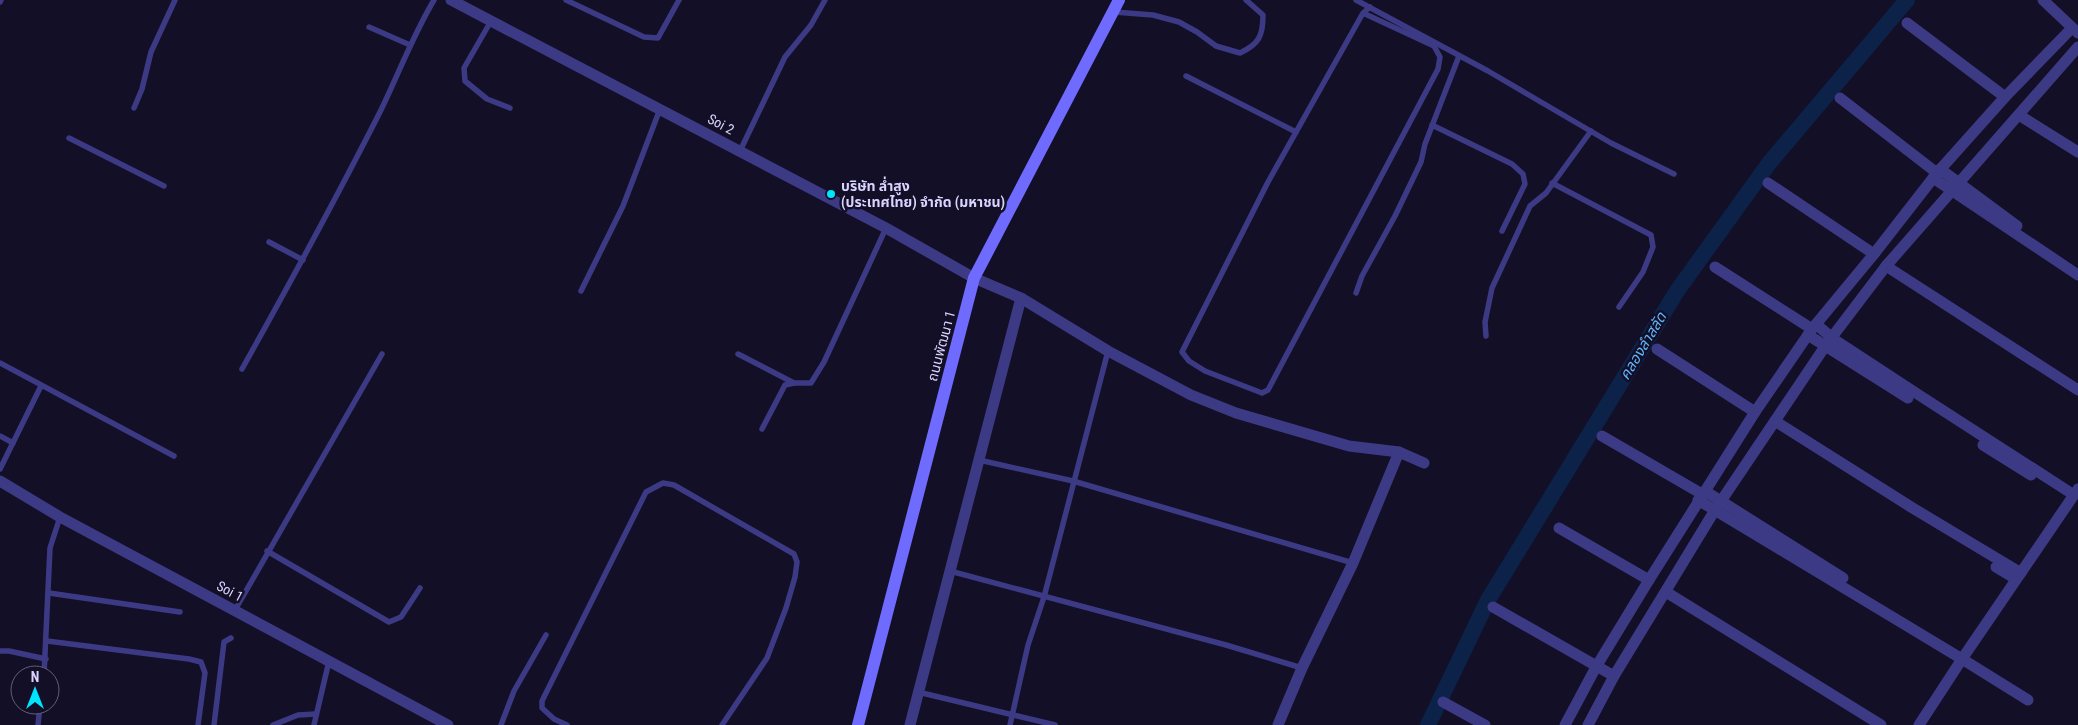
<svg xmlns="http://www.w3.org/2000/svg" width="2078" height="725" font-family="'Roboto Condensed','Noto Sans Thai',sans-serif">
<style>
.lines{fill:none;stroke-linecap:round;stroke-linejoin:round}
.canal{stroke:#0c2248;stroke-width:16}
.lane{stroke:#3d3a85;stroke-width:5.5}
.street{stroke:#3d3a85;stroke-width:11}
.secondary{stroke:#6f6bff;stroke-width:12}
.poi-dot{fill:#00e5ff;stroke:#130f26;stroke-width:2}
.labels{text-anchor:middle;stroke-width:5;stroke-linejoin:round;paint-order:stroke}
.street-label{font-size:14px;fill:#d9d4ff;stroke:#130f26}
.poi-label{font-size:14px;font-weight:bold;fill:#d9d4ff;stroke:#130f26;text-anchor:start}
.water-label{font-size:15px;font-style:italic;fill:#62b6ff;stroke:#130f26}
</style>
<rect width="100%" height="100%" fill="#130f26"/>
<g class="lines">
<polyline class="canal" points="1428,725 1488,600 1677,291 1770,162 1907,0"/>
<g class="lane">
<polyline points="566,0 644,37 658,38 679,0"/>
<polyline points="1356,0 1488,71 1611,143 1674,174"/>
<polyline points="0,2 1,0"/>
<path d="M1114 12 1153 15 1179 22 1197 32 1216 46 1240 53C1259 44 1263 36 1263 15L1246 0"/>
<polyline points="1363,13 1434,46 1440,57 1438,69 1268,390 1262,393 1205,371 1189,361 1182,352 1268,182 1363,13 1370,7"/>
<polyline points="491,21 464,68 465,81 487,99 510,108"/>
<polyline points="369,27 410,45"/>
<polyline points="1186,76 1296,132"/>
<polyline points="134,108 142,89 151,52 175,0"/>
<polyline points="1432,125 1512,164 1523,174 1525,184 1502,231"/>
<polyline points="69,138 164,186"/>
<polyline points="740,151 785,57 811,25 825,0"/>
<polyline points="1552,183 1651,235 1653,247 1643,272 1619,307"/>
<polyline points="269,242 303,260"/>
<polyline points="581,291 623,206 660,109"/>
<polyline points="1356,293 1362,276 1395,216 1421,162 1425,144 1459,56"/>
<polyline points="1486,336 1485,322 1492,288 1530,206 1546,193 1591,131"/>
<polyline points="738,354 794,383"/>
<polyline points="0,363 174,456"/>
<path d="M242 369C290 283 337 197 381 110 399 73 413 35 434 0"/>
<polyline points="762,429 785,385 794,383 811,383 824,362 886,228"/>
<polyline points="0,436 13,443"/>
<polyline points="979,460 1073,481 1353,563"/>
<polyline points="0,469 41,386"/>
<polyline points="267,551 389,622 401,617 420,588"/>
<polyline points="950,571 1226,645 1302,668"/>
<polyline points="49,593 180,612"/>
<polyline points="235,610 382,354"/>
<polyline points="47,641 189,659 201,662 205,673 198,725"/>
<polyline points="0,651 9,651 46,659"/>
<polyline points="44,675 50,548 60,517"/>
<polyline points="918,692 1055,725"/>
<polyline points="38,725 40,705"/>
<polyline points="214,725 224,642 231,638"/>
<polyline points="273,725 298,715 316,714"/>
<polyline points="314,725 329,661"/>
<polyline points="501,725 514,691 546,635"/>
<polyline points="567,725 554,719 542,708 542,701 646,492 663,483 674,485 794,554 797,562 795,577 786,608 767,658 722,725"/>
<polyline points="1010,725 1028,645 1044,597 1108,351"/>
</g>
<g class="street">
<polyline points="451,0 886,228 974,278 1021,298 1108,351 1191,395 1236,413 1349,446 1399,452 1424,463"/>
<polyline points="2043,0 2078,33"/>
<polyline points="1907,23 2005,97"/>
<polyline points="1840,98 1937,173"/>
<polyline points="2019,115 2078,152"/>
<polyline points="1940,169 2017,226"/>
<polyline points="1933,178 2078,275"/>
<polyline points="1768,183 1874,254"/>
<polyline points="1886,266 2078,390"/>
<polyline points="1715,267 1812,329"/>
<polyline points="1816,324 1832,338 1919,395 2074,495"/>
<polyline points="1808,335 1908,398"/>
<polyline points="1657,349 1755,412"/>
<polyline points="1775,421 1911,507 2021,573"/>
<polyline points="1602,436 1702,494"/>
<polyline points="1983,445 2031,475"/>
<polyline points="0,481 60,517 448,725"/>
<polyline points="1705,491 1843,578"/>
<polyline points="1698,500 1962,659 2028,700"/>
<polyline points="1559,528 1649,580"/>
<polyline points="1996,567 2016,579"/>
<polyline points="1666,592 1881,725"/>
<polyline points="1493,607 1614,676"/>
<polyline points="1443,702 1485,725"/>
<polyline points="910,725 1021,298"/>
<polyline points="1278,725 1302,668 1353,563 1399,452"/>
<polyline points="1565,725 1596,667 1649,580 1755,412 1812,329 1874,254 1937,173 2005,97 2072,28"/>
<polyline points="1588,725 1614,676 1715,510 1826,345 1886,266 2078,47"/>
<polyline points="1919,725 1962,659 2078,489"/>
</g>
<polyline class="secondary" points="858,725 974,278 1119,0"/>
</g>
<circle class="poi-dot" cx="831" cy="194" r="5"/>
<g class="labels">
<g class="street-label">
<text transform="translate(721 124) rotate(28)" y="5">Soi 2</text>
<text transform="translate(941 346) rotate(-75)" y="5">ถนนพัฒนา 1</text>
<text transform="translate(230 591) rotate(28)" y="5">Soi 1</text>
</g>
<g class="poi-label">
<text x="841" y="191">บริษัท ล่ำสูง<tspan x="841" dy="16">(ประเทศไทย) จำกัด (มหาชน)</tspan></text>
</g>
<g class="water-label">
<text transform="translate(1643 346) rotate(-59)" y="5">คลองลำสลัด</text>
</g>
</g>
<g transform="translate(35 690)"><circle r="24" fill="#130f26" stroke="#625e7d"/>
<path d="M0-4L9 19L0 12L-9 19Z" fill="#00e5ff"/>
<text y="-8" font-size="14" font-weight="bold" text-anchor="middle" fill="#d9d4ff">N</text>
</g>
</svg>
